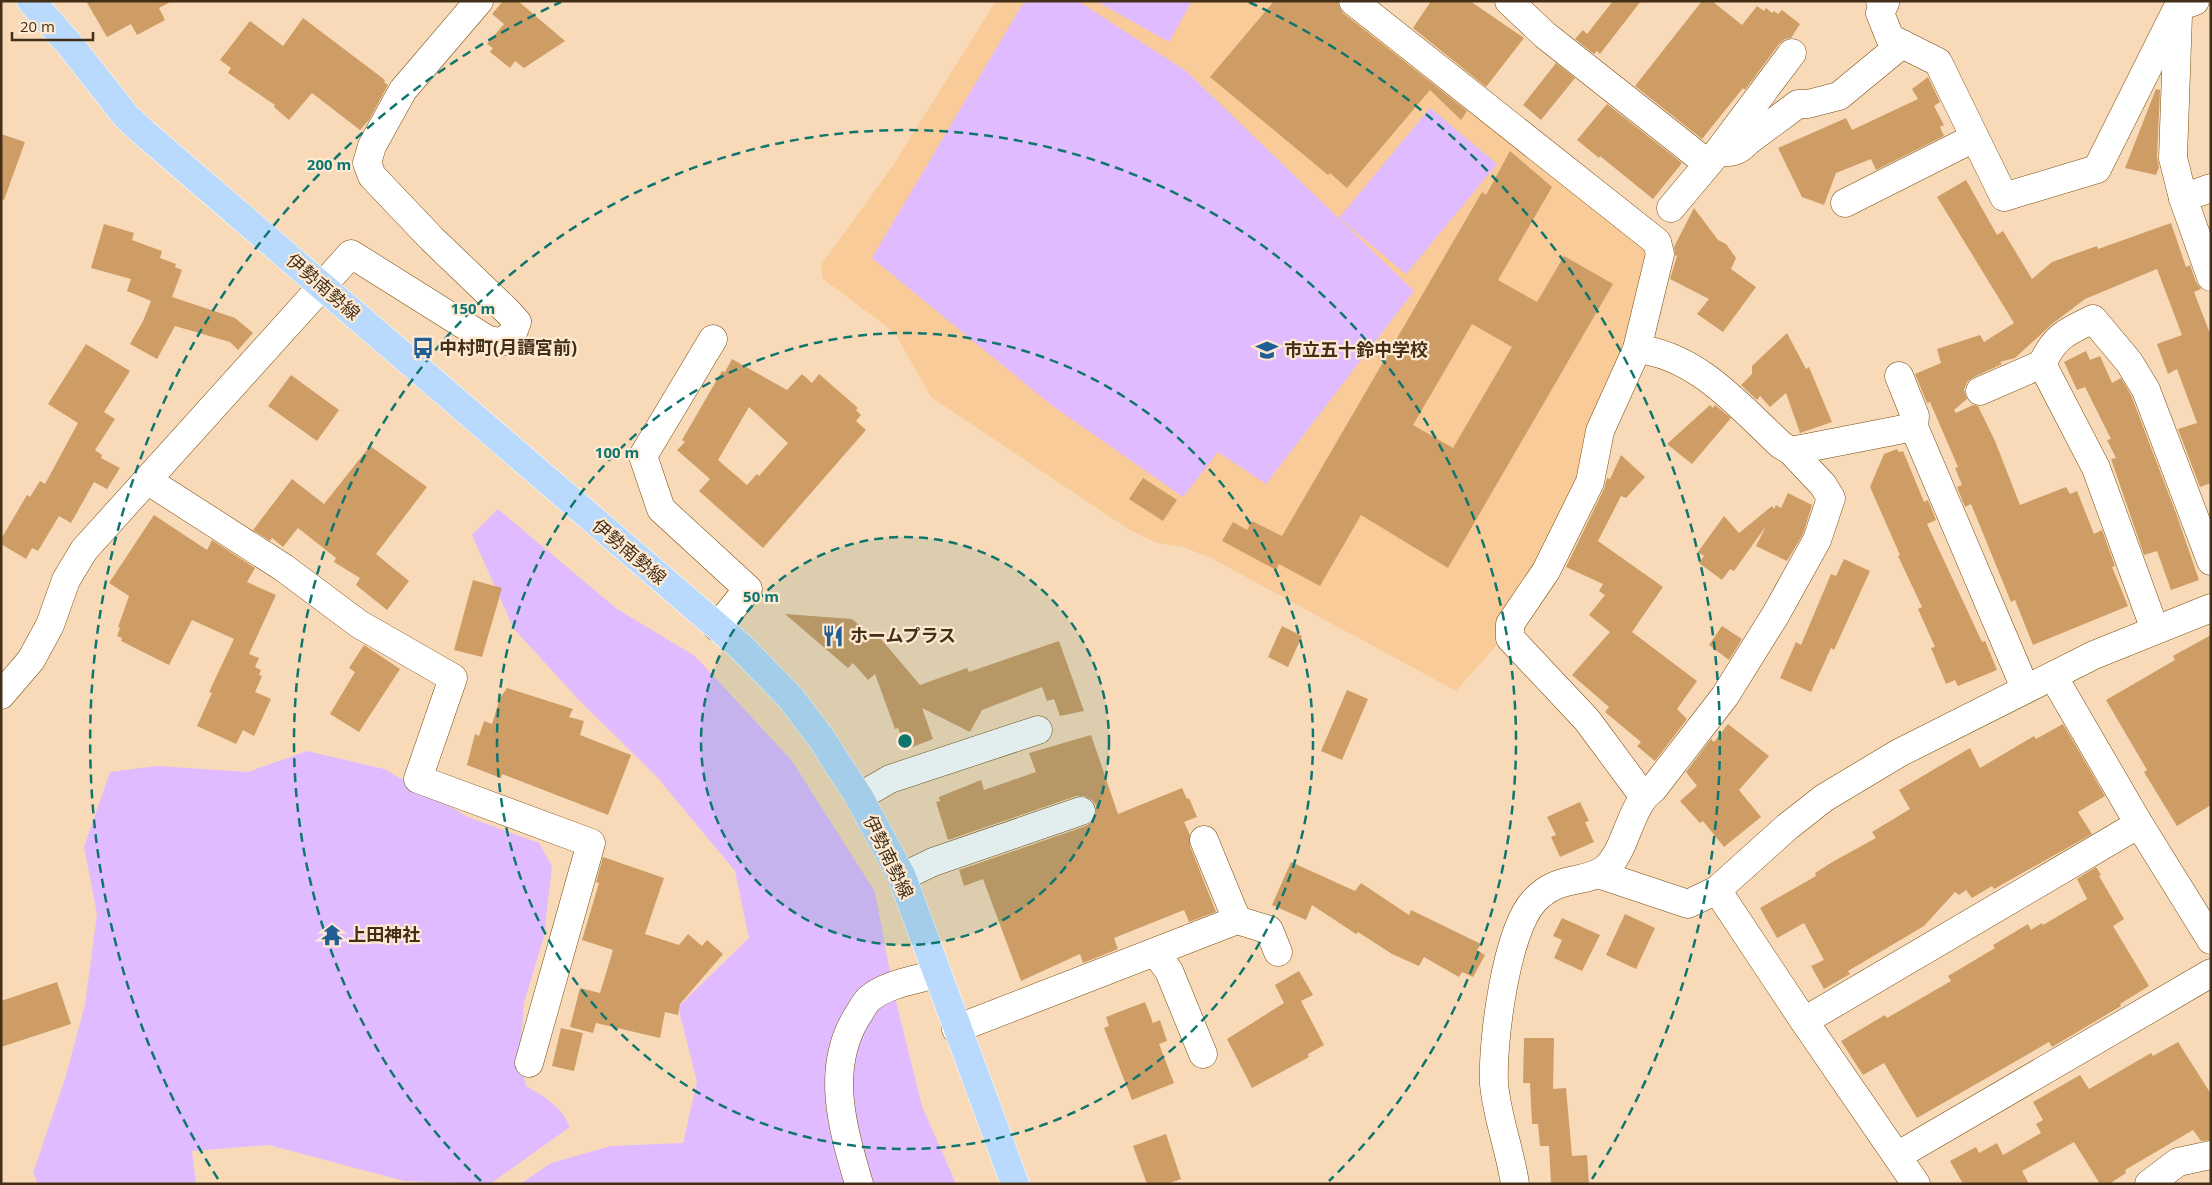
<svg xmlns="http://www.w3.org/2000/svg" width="2212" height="1185" font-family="'Open Sans','Noto Sans JP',sans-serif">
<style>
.built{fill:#f8cb98}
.green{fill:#e0bbff}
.building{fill:#ce9d65;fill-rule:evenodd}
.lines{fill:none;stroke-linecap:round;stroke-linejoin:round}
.minor-casing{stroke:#784c0d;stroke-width:29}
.major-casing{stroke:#fff;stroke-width:29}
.minor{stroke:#fff;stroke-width:28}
.major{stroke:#b9dafc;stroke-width:28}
.ring{fill:none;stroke:#0f766e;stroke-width:2.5;stroke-dasharray:9 6}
.labels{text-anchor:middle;stroke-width:4.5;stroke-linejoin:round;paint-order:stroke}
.street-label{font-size:18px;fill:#432f18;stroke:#fee9d3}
.poi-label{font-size:18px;font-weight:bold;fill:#432f18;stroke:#fee9d3;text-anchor:start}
.centre{fill:#0f766e;stroke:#fee9d3;stroke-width:2.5}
.ring-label{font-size:15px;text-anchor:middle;font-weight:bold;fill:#0f766e;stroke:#fee9d3;stroke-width:4.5;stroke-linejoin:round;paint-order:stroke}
</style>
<rect width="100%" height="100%" fill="#f9dab8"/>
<polygon class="built" points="996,1 1347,1 1653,256 1582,479 1495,647 1456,691 1211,558 1183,547 1157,543 1128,529 931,397 895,333 823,279 821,265 892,167"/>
<g class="green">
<polygon points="1029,1 1078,1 1186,71 1414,291 1266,484 1218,452 1183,497 1050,404 872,258 1022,5"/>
<polygon points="1096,1 1192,1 1169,42"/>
<polygon points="1430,108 1497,164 1406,274 1339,218"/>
<polygon points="498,509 617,609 695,656 792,761 875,892 893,989 922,1106 956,1184 520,1184 551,1163 611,1146 683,1143 697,1082 678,1007 749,938 735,871 657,777 578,699 514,629 472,535"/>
<path d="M307 751 384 769 468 817 539 843 552 866 544 936 524 1003 520 1057 526 1086C545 1097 561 1106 570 1127L490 1184 404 1181 269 1145 192 1151 196 1184H38L33 1173 65 1079 85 1005 97 914 84 847 110 772 157 766 248 772Z"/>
</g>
<g class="building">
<polygon points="86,1 172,1 159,8 165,20 137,35 131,24 107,37"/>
<polygon points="503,1 518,1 565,41 524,68 515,61 510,68 490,52 493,48 487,44 504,24 492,14"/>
<polygon points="1274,1 1338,1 1339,7 1343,13 1467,111 1461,120 1430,90 1347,188 1330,173 1328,175 1210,77"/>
<polygon points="1431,1 1470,1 1524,38 1486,87 1413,28"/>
<polygon points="1613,1 1641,1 1600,54 1597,51 1594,54 1575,39 1583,30 1587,34"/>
<polygon points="1702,1 1712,1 1742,25 1757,6 1764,11 1766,8 1772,13 1774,11 1778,14 1782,10 1800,24 1791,38 1785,39 1779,44 1745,90 1743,88 1702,139 1635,86"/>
<polygon points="303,18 385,80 384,82 388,85 369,120 360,130 312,93 289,120 274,107 275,105 228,73 231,68 220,60 250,21 283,46"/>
<polygon points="1556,63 1575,78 1541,120 1523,105"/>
<polygon points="1928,77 1940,102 1934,106 1944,125 1940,127 1944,136 1876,170 1871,159 1836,173 1824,205 1802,197 1778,148 1846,118 1852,130 1918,99 1912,89"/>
<polygon points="2156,89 2160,90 2157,157 2159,167 2156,175 2125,168"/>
<polygon points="1607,104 1682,163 1653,199 1600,156 1599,158 1577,140"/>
<polygon points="1,134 25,142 4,200 1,199"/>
<path d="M1510 151 1552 187 1498 280 1537 302 1564 256 1613 284 1448 568 1361 515 1320 586 1279 564 1276 570 1222 541 1233 522 1247 530 1252 521 1282 536 1482 192 1486 195ZM1472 324 1512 347 1453 448 1413 425Z"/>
<polygon points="1966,180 1997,235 2003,231 2032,279 2052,262 2097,246 2098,249 2171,223 2186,267 2190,265 2196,282 2201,289 2194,292 2211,336 2211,483 2200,487 2178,429 2197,423 2177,369 2168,374 2157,344 2182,335 2157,269 2085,299 2052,324 2015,358 2000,362 2002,364 1974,377 1967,382 1964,390 1967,399 1954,410 1956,413 1973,405 1978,406 1995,441 2020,505 2066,487 2070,494 2077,491 2094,534 2102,530 2115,566 2112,567 2128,606 2033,645 2015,600 2011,602 1971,504 1965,507 1957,487 1962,485 1955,468 1958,467 1930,402 1927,403 1915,374 1941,363 1937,349 1980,335 1984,342 2014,323 1937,197"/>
<polygon points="1694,208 1718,240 1726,244 1736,258 1731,269 1756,287 1723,332 1697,314 1709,299 1670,279 1677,256 1675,255 1674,247"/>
<polygon points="104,224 134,233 132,240 162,251 160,258 176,264 175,267 182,270 172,297 235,318 253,333 238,350 230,342 175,326 157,359 130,344 143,321 151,301 127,291 131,279 91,268"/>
<polygon points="1787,333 1806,369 1809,367 1832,422 1800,433 1786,393 1770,407 1760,396 1757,400 1741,385 1752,374 1752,366"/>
<polygon points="86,344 130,371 104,412 115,419 95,450 102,455 101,458 120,468 107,489 94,482 71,523 59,516 38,551 32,548 26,559 1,544 1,539 27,495 30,497 40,481 45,484 78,423 48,404"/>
<polygon points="2086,351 2090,360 2100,356 2112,383 2121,378 2131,395 2177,516 2199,580 2171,590 2157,551 2144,555 2111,459 2116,458 2107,440 2111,439 2085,387 2077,390 2064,362"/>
<path d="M732 359 787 390 802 374 812 383 819 374 858 408 856 410 861 415 856 421 866 430 763 548 699 491 710 479 677 450 685 442 682 440 722 371 725 372ZM749 407 788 443 759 476 757 474 747 485 718 460Z"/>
<polygon points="291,375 339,410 317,441 268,406"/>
<polygon points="1710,405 1713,408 1715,405 1731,418 1692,464 1667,444"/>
<polygon points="370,446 427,487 376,554 409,581 387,610 356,585 360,578 334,562 336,558 298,528 283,547 272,538 270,541 253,530 292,479 324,504"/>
<polygon points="1897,449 1899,452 1903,451 1924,502 1928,500 1936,520 1927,524 1982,642 1985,641 1997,670 1958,686 1955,680 1946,684 1931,648 1935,647 1918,609 1922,607 1898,556 1900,555 1870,487 1884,454"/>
<polygon points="1621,455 1645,477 1626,498 1621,496 1598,541 1663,587 1632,632 1697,681 1677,709 1687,719 1655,761 1637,746 1641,742 1605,712 1609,707 1572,675 1610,632 1589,615 1605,595 1599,591 1603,584 1566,567 1604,489 1607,478 1610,479"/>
<polygon points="1143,478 1177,500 1163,521 1129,499"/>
<polygon points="1788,493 1812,505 1803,534 1787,561 1756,546 1766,526 1734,571 1730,569 1722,580 1699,563 1704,556 1698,552 1724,516 1739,533 1772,506 1774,509 1776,505 1781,508"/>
<polygon points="154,515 207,550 212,540 255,568 247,582 276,595 249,654 259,658 255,667 261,670 259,675 262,676 255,692 271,699 254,736 243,730 236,744 197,726 212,693 209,692 234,639 192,620 169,665 121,641 122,638 117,636 120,628 118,627 129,596 109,583"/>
<polygon points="1844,559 1870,571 1834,650 1831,648 1811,692 1780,678 1796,642 1801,645 1831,574 1836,576"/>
<polygon points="473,580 502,588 482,657 454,650"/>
<polygon points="785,614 852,619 871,635 875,632 920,685 967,668 969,672 1059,641 1084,711 1060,716 1054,699 1047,701 1042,687 982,710 970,732 922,708 933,739 910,748 906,737 902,738 898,728 895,729 875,674 868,680 853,663 848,668"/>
<polygon points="1282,626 1302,636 1288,667 1268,657"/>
<polygon points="1722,626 1742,639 1729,660 1709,645"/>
<polygon points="2211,635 2211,805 2177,826 2144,772 2147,770 2106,700 2175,660 2173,656"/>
<polygon points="364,645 400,669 359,732 330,714 355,672 349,668"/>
<polygon points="507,688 573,709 569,717 584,721 580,735 631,755 608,815 502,774 501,778 467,765 475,734 479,736 484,721 492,724 500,698"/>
<polygon points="1347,690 1368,699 1342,760 1321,751"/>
<polygon points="1728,724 1769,756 1739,790 1761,817 1724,847 1703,821 1700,823 1680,801 1697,786 1686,772 1711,739 1714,742"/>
<polygon points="2063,724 2105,796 2078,812 2092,834 1994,889 1992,886 1972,898 1966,890 1959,895 1955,892 1924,926 1848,971 1850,974 1824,989 1811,966 1824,960 1804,923 1777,938 1760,908 1816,876 1815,873 1834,861 1876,838 1872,832 1910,809 1899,790 1970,748 1980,768 2034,736 2036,739"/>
<polygon points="1091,735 1118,814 1182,788 1187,799 1189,798 1197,817 1184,822 1190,835 1190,846 1216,912 1189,922 1184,910 1114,938 1118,949 1083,963 1080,954 1021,981 983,879 964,886 959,870 1086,826 1092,822 1096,814 1096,805 1092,800 1084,796 1076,796 948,840 936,802 940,801 939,797 981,780 984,790 1036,772 1029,753"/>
<polygon points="1580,802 1589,821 1585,822 1594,842 1560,857 1551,837 1556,835 1547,817"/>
<polygon points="603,857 664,878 645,934 679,945 688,934 702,946 707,940 723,954 680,1004 678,1015 665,1012 660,1038 596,1023 593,1033 570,1027 580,988 600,993 613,950 582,940 599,883 596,882"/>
<polygon points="1291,862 1355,891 1361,883 1409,915 1411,910 1481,944 1477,950 1485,955 1473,977 1462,972 1459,977 1424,957 1419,966 1392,954 1358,932 1356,934 1312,905 1306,920 1272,905"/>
<polygon points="2096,867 2101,875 2099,876 2124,919 2113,926 2149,986 2120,1004 2121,1006 2052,1047 2049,1042 1917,1118 1884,1063 1863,1075 1841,1041 1885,1015 1887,1018 1951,981 1948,976 1995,948 1993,945 2028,924 2031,930 2042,923 2043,925 2087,899 2077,879"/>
<polygon points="1625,914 1655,928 1636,969 1606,955"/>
<polygon points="1562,918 1600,935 1582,971 1554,958 1562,940 1553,936"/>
<polygon points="1299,971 1313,995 1301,1001 1324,1045 1308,1054 1309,1057 1252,1088 1227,1039 1284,1003 1275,985"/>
<polygon points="57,982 71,1024 1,1047 1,1001"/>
<polygon points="1145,1002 1153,1023 1160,1020 1167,1041 1159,1044 1174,1083 1132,1100 1104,1028 1109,1026 1106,1017"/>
<polygon points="561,1028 583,1033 574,1071 552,1066"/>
<polygon points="1524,1038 1554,1038 1553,1089 1566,1088 1572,1156 1587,1155 1589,1184 1551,1184 1549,1146 1540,1146 1538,1124 1532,1124 1530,1083 1523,1083"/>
<polygon points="2178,1042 2211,1094 2211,1140 2201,1141 2193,1130 2125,1170 2126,1173 2109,1184 2100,1184 2074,1142 2022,1171 2029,1184 1963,1184 1950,1161 1976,1147 1979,1153 1997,1143 2003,1155 2041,1133 2036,1124 2043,1120 2033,1102 2080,1075 2089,1089 2151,1053 2153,1056"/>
<polygon points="1166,1134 1181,1179 1167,1184 1147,1184 1133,1146"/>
</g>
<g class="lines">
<g class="minor-casing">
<g id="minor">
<path d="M1353 1 1657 242 1660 254 1637 349 1600 431 1590 482 1546 571 1510 624V638L1587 720 1644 797C1628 818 1624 853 1605 869 1584 885 1558 874 1534 901 1506 931 1492 1042 1494 1084 1497 1117 1510 1150 1515 1184"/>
<polyline points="1509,1 1545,35 1707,163"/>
<polyline points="1880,1 1885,3 1880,13 1890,38 1938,62 2004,197 2097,169 2178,7 2195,1"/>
<polyline points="2178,15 2173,158 2183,198 2211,277"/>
<path d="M1718 152C1732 153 1738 152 1748 141L1798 104H1808L1839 96 1902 44"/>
<polyline points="2183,198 2211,188"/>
<polyline points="1845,203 1974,138"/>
<polyline points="1671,208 1718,152 1792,53"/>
<polyline points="713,339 643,456 661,509 748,589 717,627"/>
<path d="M1637 349C1697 355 1740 407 1781 445L1791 451"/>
<polyline points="2042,364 2096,468 2155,630"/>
<polyline points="1899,376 1915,416 1914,427"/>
<path d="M1980 391 2042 364C2055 336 2066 332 2093 319L2129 362 2146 390 2211 561"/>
<polyline points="147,480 284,568 359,624 453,678 418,779 591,843 529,1063"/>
<polyline points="2053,676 2139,824 2211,940"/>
<polyline points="1,695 31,660 50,625 66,580 84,550 351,254 488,340 501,342 512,335 517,322 508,312 432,239 372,176 367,163 372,146 403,90 479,1"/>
<polyline points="859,797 890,779 1038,730"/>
<polyline points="1644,797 1653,789 1725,696 1776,614 1817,540 1831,498 1823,485 1791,451 1914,427 2025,688"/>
<polyline points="1204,840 1237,920"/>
<polyline points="1598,874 1688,904 1717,890 1787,827 1824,798 1899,753 2094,655 2211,608"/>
<polyline points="902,877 933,862 1081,811"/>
<polyline points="1717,890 1804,1021 1916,1184"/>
<polyline points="1155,952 1169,971 1203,1054"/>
<polyline points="1804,1021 2139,824"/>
<polyline points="956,1029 1237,920 1269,930 1278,952"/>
<polyline points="1897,1156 2211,973"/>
<path d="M859 1184C843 1129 825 1071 856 1018 860 1013 864 1003 869 999 886 984 915 980 936 974"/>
<polyline points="2149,1184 2178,1162 2211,1155"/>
</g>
</g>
<g class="major-casing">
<polyline id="major" points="31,1 70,45 126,116 143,132 740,646 790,697 821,738 859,797 902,877 1015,1184"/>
</g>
<use href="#minor" class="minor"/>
<use href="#major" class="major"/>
</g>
<circle cx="905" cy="741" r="204" fill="#0f766e" fill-opacity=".12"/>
<g class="ring">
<circle cx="905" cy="741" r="204"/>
<circle cx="905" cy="741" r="408"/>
<path d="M481 1181A611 611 0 1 1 1329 1181"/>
<path d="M218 1179A815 815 0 0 1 561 2M1249 2A815 815 0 0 1 1592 1179"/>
</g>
<defs>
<g id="bus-bare" transform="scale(1.725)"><path d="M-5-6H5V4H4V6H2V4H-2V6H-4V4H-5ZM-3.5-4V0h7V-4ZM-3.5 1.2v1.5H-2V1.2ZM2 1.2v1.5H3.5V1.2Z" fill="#215e94" stroke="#fee9d3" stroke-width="2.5" paint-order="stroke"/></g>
<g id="school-bare" transform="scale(1.725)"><path d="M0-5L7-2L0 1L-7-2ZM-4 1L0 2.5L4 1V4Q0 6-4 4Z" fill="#215e94" stroke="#fee9d3" stroke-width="2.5" paint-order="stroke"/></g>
<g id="restaurant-bare" transform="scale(1.725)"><path d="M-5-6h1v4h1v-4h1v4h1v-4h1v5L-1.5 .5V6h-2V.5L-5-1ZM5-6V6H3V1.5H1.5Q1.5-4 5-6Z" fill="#215e94" stroke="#fee9d3" stroke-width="2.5" paint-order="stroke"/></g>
<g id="temple-bare" transform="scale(1.725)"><path d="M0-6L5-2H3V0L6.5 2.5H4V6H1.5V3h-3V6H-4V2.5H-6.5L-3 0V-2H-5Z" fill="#215e94" stroke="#fee9d3" stroke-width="2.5" paint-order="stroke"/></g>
</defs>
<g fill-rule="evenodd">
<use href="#bus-bare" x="423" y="348"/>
<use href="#school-bare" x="1267" y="350"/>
<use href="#restaurant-bare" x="833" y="636"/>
<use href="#temple-bare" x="332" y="935"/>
</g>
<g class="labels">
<g class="street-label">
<text transform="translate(323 287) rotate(41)" y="6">伊勢南勢線</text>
<text transform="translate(629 552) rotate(40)" y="6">伊勢南勢線</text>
<text transform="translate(888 857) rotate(64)" y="6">伊勢南勢線</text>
</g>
<g class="poi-label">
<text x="439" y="354">中村町(月讀宮前)</text>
<text x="1284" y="356">市立五十鈴中学校</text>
<text x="850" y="642">ホームプラス</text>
<text x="348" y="941">上田神社</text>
</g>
</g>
<circle cx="905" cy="741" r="8" class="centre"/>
<g class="ring-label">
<text x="329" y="170">200 m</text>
<text x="473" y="314">150 m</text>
<text x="617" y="458">100 m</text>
<text x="761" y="602">50 m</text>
</g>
<rect width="2212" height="1185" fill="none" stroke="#432f18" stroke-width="5"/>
<path d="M12 32v8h81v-8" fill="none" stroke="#432f18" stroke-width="2.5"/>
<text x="20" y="32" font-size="15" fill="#432f18" stroke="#fee9d3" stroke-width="4" paint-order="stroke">20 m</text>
</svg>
